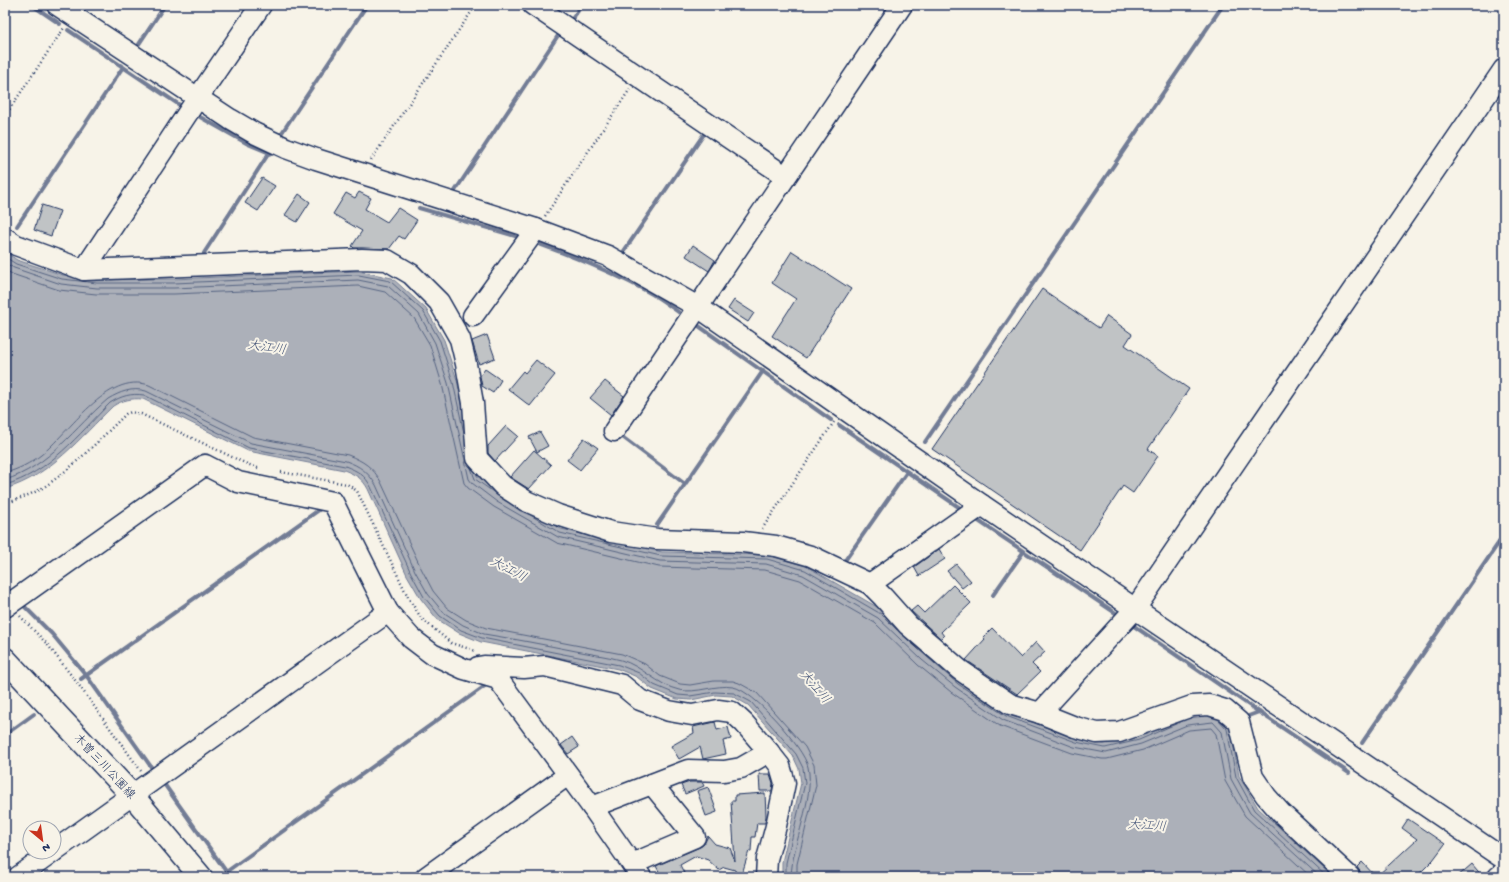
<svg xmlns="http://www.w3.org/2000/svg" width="1509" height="882" font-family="'Gochi Hand','Klee One',sans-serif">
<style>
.water{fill:#acb0b9;stroke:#727c95}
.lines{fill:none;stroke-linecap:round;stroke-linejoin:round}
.shore{stroke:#556382;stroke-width:1}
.stream{stroke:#727c95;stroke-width:4}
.building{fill:#c0c3c5;stroke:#1b2f5e}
.minor-casing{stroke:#1b2f5e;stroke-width:23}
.major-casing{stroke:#1b2f5e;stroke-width:25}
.path{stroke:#1b2f5e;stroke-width:2.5;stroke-dasharray:1 3;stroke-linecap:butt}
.minor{stroke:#f7f3e8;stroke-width:20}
.major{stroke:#f7f3e8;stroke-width:22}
.labels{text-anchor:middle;stroke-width:4;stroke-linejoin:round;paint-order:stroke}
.street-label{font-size:12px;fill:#1b2f5e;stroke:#f7f3e8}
.water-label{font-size:13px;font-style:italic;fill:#465679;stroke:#f7f3e8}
</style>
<rect width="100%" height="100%" fill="#f7f3e8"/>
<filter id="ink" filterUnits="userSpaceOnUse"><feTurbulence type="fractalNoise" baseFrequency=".025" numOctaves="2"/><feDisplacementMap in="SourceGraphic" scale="8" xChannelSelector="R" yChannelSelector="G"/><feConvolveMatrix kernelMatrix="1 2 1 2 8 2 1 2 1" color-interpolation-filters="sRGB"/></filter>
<g filter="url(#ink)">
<path class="water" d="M5 252 17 260 63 275 97 279H174L359 271 392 278 426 309 444 340 457 380 477 476 502 494 561 529 662 552 767 555 806 566 884 611 1008 713 1077 739 1104 744 1138 736 1185 716 1217 712 1230 727 1239 776 1258 808 1333 877H782V862L801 783 799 769 793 756 748 705 732 696 716 695 691 700 677 699 652 689 637 677 618 669 481 642 459 633 437 619 421 599 407 575 368 489C362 478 356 475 344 470L248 451 143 399C131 398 123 400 113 406 80 438 50 476 5 489Z"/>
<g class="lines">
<g class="shore">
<polyline points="5,257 16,264 62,279 97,283 174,283 359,275 390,281 423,311 440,341 453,382 465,438"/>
<polyline points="5,263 14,268 61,284 97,288 174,288 358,280 388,286 419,314 435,343 448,383 469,479 472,483 497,502 558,537 660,561 766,564 803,575 878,618 922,660 955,687 1003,720 1074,747 1106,753 1141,744 1187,725 1213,722 1222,732 1231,779 1250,813 1320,877"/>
<polyline points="5,270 12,274 59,290 96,294 174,294 358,286 385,292 414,318 430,345 442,384 464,483 468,488 494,507 557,543 659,567 765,570 800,580 875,623 918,665 951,692 1000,726 1072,753 1102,759 1107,759 1143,750 1189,730 1211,728 1216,734 1225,781 1245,816 1311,877"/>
<polyline points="471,468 475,479 506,501"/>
<path d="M5 473C17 470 31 463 41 455 69 433 107 371 149 385L253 437 348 455C363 461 373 467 381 482L421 568 433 591 447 608 466 620 486 628 622 654 645 664 660 676 680 684 690 685 714 681H733L739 683 757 693 805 747 814 765 816 785 797 864V877"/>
<path d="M5 480C49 467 75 427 108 399 120 392 132 387 146 391L251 443 346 461C360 466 368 472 376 485L415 571 428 594 443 612 463 625 484 634C515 639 545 645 576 651 591 654 606 656 621 660 642 666 657 685 679 690 697 694 715 684 733 687 753 690 804 748 808 767 815 798 792 843 791 877"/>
<path d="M5 485C49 473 79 434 110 403 121 396 131 393 144 395L249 448 345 466C358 471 365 475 371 487L411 573 424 597 440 616 461 630 482 638 619 665 639 673 654 685 678 695 690 696 715 692 734 693 751 702 796 754 803 768 805 783 786 863V877"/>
<polyline points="527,513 560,533 661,556 767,559 805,570 881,614 897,630"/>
<polyline points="906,638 926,656 958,684 1006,716 1076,742 1105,748 1139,740 1185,720"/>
<polyline points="1218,719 1227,729 1236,777 1254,810 1327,877"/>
</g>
<g class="stream">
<polyline points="32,5 60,24"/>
<polyline points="570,22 582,5"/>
<polyline points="68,30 184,108"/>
<polyline points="139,44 165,5"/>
<polyline points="200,117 248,144 272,154"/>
<polyline points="281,134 367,5"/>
<polyline points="455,191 561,31"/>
<polyline points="419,208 522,238"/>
<polyline points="17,226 123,67"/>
<path d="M534 242C575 257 615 273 652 294 664 301 674 309 685 317"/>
<polyline points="204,253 269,153"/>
<polyline points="622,254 706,131"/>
<polyline points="696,324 831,420"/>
<polyline points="839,425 963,510"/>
<polyline points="621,436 685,484"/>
<polyline points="925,442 1223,5"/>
<polyline points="974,518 1120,616"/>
<polyline points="657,525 763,371"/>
<polyline points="846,559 907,472"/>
<polyline points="5,590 12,595"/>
<polyline points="993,595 1024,551"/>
<polyline points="21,603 52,634 86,675 154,771"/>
<polyline points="1131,624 1259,712"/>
<polyline points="81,679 323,507"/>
<polyline points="1243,718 1259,712 1349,773"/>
<polyline points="5,735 34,714"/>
<polyline points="1362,743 1504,535"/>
<polyline points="162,781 230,877"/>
<polyline points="226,872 489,683"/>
</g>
</g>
<g class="building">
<polygon points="262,178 275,186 258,211 245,203"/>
<polygon points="359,192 371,198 365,209 387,222 398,208 417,220 404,239 399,236 389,249 354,248 352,246 362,231 333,214 346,193 355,198"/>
<polygon points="299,194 310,202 297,222 285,215"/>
<polygon points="42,205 60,211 51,236 34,230"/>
<polygon points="693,245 715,260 709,271 686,256"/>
<polygon points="792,251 851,289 806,358 772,336 796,299 772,283"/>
<polygon points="1042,289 1099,328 1107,316 1132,334 1125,345 1189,389 1148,449 1158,456 1133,493 1123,486 1080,550 932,449"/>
<polygon points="734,300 754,313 748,322 728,309"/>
<polygon points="487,335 495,358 479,364 472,341"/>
<polygon points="536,360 555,375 530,406 508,389 523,371 525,373"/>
<polygon points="485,369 501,380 493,393 482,386 480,376"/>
<polygon points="605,381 624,396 611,415 590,398"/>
<polygon points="506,426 518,436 495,461 488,453 488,446"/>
<polygon points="540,432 548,446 537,452 529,437"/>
<polygon points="584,438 598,448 580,470 567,460"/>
<polygon points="534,450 551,465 529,489 510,477"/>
<polygon points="939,549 945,559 919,576 914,567"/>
<polygon points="956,564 971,581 962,588 947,571"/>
<polygon points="953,585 971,603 941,632 944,636 941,639 911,611 917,606 924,613"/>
<polygon points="992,628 1021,658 1036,642 1045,652 1032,664 1040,672 1017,694 966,660 985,639 983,637"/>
<polygon points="715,722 717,730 728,727 731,739 723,741 726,754 703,759 700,747 679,759 671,746 694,733 693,727"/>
<polygon points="572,737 579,747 568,754 561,745"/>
<polygon points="759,774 770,774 773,783 772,791 760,791"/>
<polygon points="690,782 702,782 704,786 685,794 681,785"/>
<polygon points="708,787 717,812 706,816 697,791"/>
<polygon points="765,793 766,816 765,823 757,823 755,837 752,837 751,851 749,851 741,877 736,877 735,870 724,867 719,870 708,860 696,856 680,865 686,877 662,877 656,866 700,847 704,844 708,836 715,844 730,848 735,861 731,801 735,801 735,795"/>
<polygon points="1408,819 1445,844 1433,860 1416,877 1376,877 1417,839 1402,828"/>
<polygon points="1362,862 1376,877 1361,877 1361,873 1357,867"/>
<polygon points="1472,864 1483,877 1457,877"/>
</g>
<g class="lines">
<g class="minor-casing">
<g id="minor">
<polyline points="57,5 230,119 254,133 286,148 316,159 536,229 608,256 698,307 982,505 1504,859"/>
<polyline points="533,5 785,176"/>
<polyline points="5,238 16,245 84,270 362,259 387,260 411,274 439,302 460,339 466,364 473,403 477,458 503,486 526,501 558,515 611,532 657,539 743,542 776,546 811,556 870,584 883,597 908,625 960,670 1010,704 1040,713 1075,727 1097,733 1119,732 1192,706 1209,705 1225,710 1239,722 1253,777 1266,796 1281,813 1350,877"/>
<polyline points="84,270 197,99 261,5"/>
<polyline points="473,316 536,229"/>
<polyline points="614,431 902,5"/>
<polyline points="870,584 982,505"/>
<polyline points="5,607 205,465 238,482 333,502 388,612"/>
<polyline points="478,667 484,666 524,668 545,666 622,685 640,700 669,711 692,715 718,710 732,712 744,723 769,752"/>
<polyline points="1040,713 1135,609 1504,69"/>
<polyline points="592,807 688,770 724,771 741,768 769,752 780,766 785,783 776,826 767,859 766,877"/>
<polyline points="54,851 388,612 411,638 432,654 464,669 498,679 592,807 641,877"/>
<polyline points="632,864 695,837 652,784"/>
<polyline points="18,877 53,852"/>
<polyline points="426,877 568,775"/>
<polyline points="1498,877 1504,872"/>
</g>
</g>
<g class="major-casing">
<polyline id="major" points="5,659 132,795 201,877"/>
</g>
<g class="path">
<polyline points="5,116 64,28"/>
<polyline points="371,160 476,5"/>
<polyline points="545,216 630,89"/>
<polyline points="281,472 347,484 357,491 409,599 422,619 451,643 476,651"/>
<path d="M5 504C20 498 34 494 47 485 76 465 101 438 126 414L131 412 141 414 247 464 258 468"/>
<polyline points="762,529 834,422"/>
<polyline points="20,616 47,644 78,684 141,771"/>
</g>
<use href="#minor" class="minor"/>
<use href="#major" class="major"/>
</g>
</g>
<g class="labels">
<g class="street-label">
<text transform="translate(105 766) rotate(47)" y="4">木曽三川公園線</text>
</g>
<g class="water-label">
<text transform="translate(267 346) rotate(8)" y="5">大江川</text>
<text transform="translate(509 568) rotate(28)" y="5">大江川</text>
<text transform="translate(816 686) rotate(49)" y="5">大江川</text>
<text transform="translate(1147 824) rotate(4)" y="5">大江川</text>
</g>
</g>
<rect width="1509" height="882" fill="none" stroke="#f7f3e8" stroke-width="20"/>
<rect x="10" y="10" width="1489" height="862" fill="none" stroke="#1b2f5e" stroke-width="1.5" filter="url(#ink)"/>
<g transform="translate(42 840) rotate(151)"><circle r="19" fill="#f7f3e8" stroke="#9fa5b1"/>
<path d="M0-3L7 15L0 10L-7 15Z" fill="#c8321e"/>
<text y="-6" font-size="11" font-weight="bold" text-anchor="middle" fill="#1b2f5e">N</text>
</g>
</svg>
